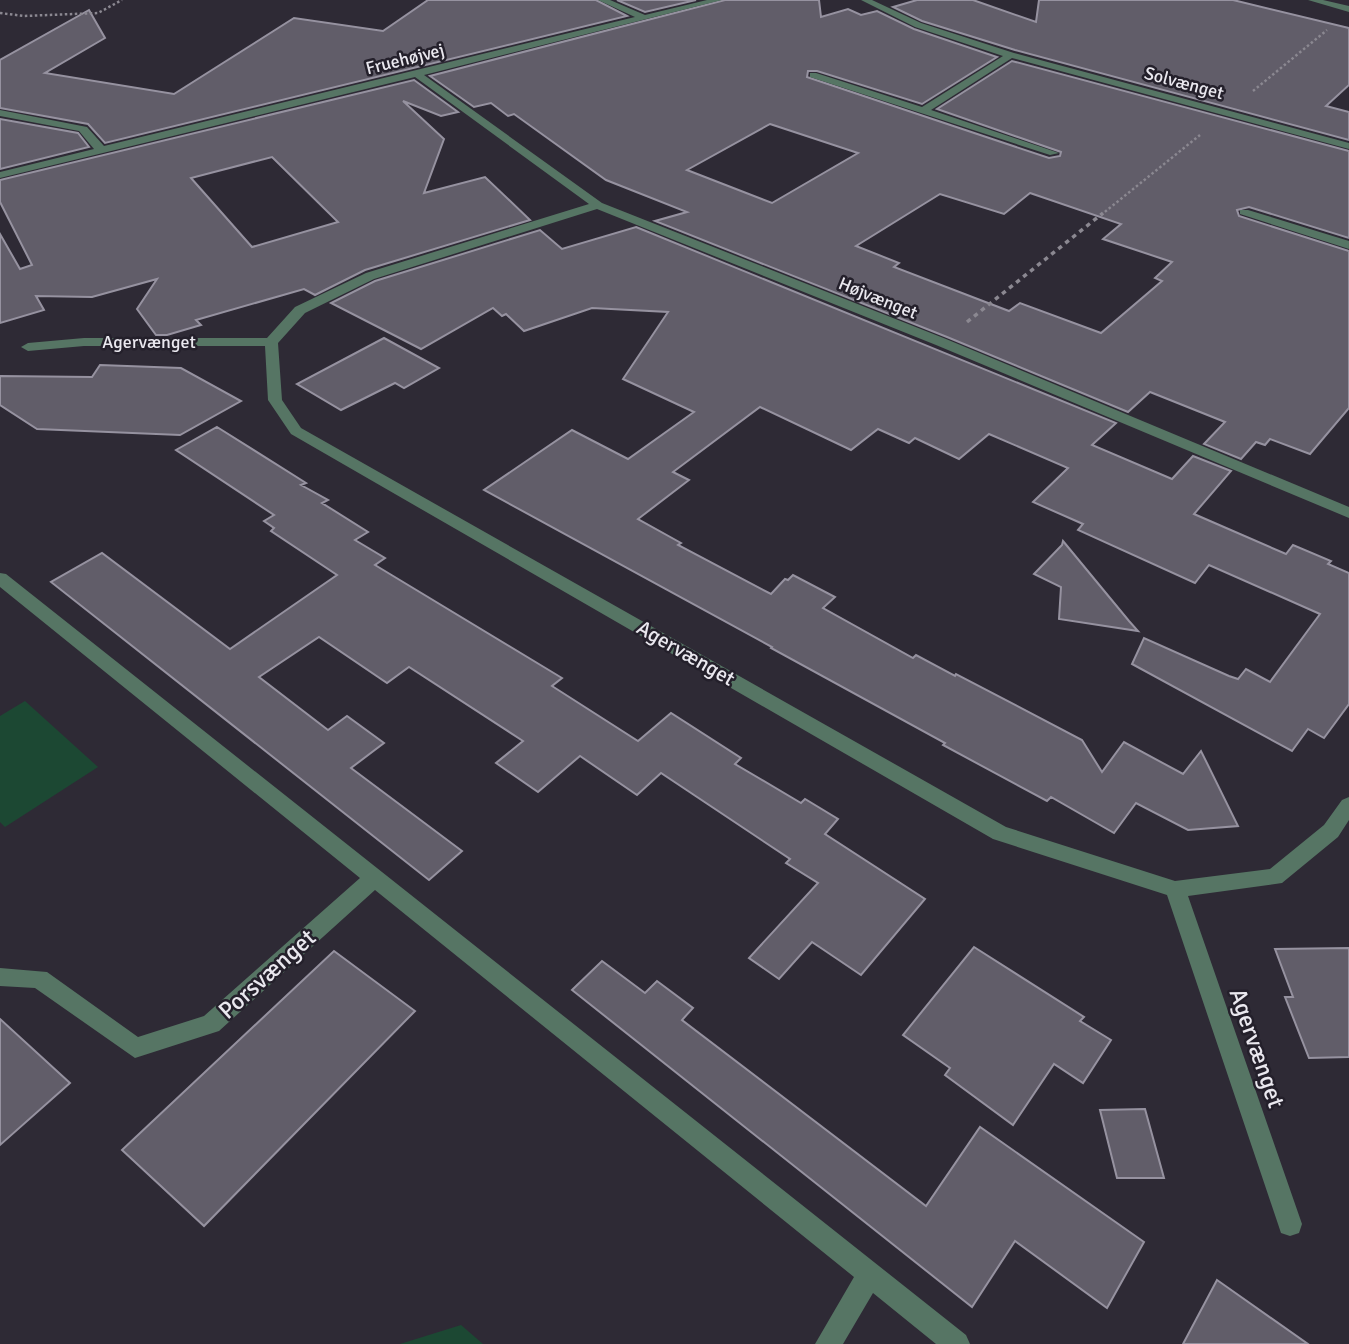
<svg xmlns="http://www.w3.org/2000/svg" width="1349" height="1344" font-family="Signika,sans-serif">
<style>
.green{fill:#1c4833}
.building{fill:#615d69;stroke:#9692a0;stroke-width:2;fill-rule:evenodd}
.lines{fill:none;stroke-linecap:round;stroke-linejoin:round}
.path-far1{stroke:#8b8891;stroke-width:2.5;stroke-dasharray:2.5 2.5;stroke-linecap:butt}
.path{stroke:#8b8891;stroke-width:3.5;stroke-dasharray:4.5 4.5;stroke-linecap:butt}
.minor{fill:#567564;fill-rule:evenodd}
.labels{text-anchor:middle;stroke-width:5;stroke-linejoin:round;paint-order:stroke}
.far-street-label{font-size:18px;fill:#eae8ef;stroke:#24202b}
.street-label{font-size:21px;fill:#eae8ef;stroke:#24202b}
.near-street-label{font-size:24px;fill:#eae8ef;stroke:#24202b}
</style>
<rect width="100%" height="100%" fill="#2e2a35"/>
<g class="green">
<polygon points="25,701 98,767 5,827 0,822 0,716"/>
<polygon points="461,1325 483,1344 400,1344"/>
</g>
<g class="building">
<polygon points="428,0 596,0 627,16 105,143 88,124 0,108 0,60 89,10 105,38 45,73 174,94 294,18 383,31"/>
<polygon points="617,0 696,0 645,12"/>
<path d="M725 0H819L821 17 848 9 861 15 877 11 914 29 997 57 922 104 817 71H808L807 77 1049 158 1060 156 1061 152 937 109 1012 61 1349 151V238L1249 207 1237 210 1239 216 1349 251V408L1310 454 1270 439 1265 445 1256 442 1241 459 1204 444 1225 422 1150 392 1128 412 947 337 655 221 687 212 606 180 514 114 508 116 491 103 474 107 430 76ZM770 124 858 153 772 203 687 170ZM1030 193 1121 224 1103 239 1172 262 1155 278 1162 281 1101 333 1020 303 1009 311 894 267 899 263 856 246 940 194 1004 214Z"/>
<polygon points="917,0 973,0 1036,22 1039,0 1233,0 1349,28 1349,85 1326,106 1349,112 1349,140 1015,50 922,21 893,7"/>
<path d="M414 80 458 112 441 116 403 101 444 139 424 193 485 177 530 220 365 270 315 295 304 289 196 320 201 325 167 335H156L137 309 157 279 92 297 36 296 44 310 0 323V234L20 269 32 265 0 202V180ZM272 157 338 222 252 247 191 178Z"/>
<polygon points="0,119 78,133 89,147 0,169"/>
<polygon points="636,227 1116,423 1092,445 1172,479 1193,456 1231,471 1194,514 1286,554 1293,545 1331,561 1328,564 1349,573 1349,704 1324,738 1308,729 1292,751 1132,664 1144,638 1229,676 1238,679 1246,669 1270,682 1320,614 1209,565 1195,583 1078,530 1083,524 1033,502 1068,468 989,434 959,459 915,438 909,443 878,429 851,450 760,407 673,472 689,480 638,519 681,543 678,545 771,594 785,579 788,580 793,575 835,597 823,608 913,658 916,655 955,676 956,674 1082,740 1102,772 1124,742 1183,774 1201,751 1238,826 1188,830 1136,803 1114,833 1051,797 1047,801 943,745 945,743 771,648 772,647 484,490 572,430 628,459 694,412 623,379 668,312 592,308 524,331 506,314 502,316 493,308 421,349 331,303 375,281 540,230 562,249"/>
<polygon points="384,338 439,368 404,388 395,383 341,410 297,384"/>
<polygon points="100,365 181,368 241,401 180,435 37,429 0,405 0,376 92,377"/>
<polygon points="217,427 306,483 301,485 328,500 322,503 368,532 355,540 385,558 375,565 562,678 552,686 638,741 671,713 741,758 735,764 801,803 805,799 838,819 825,834 925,899 861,975 812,942 779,979 749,958 818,883 786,863 790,859 661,773 637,795 580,756 538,792 496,763 523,741 409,667 387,683 319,637 259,677 328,730 347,716 384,743 351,768 462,851 429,880 51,582 102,553 230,649 337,575 271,531 274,528 264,521 274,515 176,450"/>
<polygon points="1063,541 1129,621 1138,631 1059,619 1061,587 1034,574 1062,545"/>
<polygon points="974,947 1084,1017 1080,1021 1111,1040 1083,1083 1054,1064 1013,1125 945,1075 950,1068 903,1035"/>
<polygon points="1349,948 1349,1057 1309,1058 1285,997 1293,997 1275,949"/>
<polygon points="334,951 415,1011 204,1226 122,1150"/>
<polygon points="602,961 645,993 657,981 693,1008 682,1020 926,1206 980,1127 1144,1242 1107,1308 1015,1241 972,1307 572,990"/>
<polygon points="0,1019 70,1083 0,1145"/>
<polygon points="1145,1109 1164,1178 1117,1178 1100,1110"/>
<polygon points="1217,1280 1308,1344 1183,1344"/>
</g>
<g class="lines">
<g class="path-far1">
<polyline points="0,13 24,16 98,13 122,0"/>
<polyline points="1253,91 1327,30"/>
<polyline points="1101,215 1200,135"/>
</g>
<polyline class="path" points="967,322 1103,213"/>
<g class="minor">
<polygon points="598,0 610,0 645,15 707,0 722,0 424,75 602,203 946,339 1349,507 1349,518 936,345 597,209 374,279 305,313 278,343 282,400 301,428 1006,827 1175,881 1270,869 1324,825 1342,800 1349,797 1349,820 1338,837 1282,883 1188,896 1302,1224 1299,1233 1290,1236 1281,1233 1278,1224 1167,895 993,839 291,434 268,400 265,346 84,346 28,351 21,347 28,343 84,338 267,338 295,307 366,273 589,204 415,77 0,178 0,172 94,149 79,131 0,116 0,110 87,127 104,146 635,17"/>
<polygon points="861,0 872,0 921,23 1014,53 1349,143 1349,149 1012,58 931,110 1059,153 1050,155 810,77 810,73 816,73 922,107 1003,56 915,27"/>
<polygon points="1308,0 1323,0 1349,6 1349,12"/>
<polygon points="1240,210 1248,210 1349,241 1349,249 1240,214"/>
<polygon points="0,573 6,574 966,1335 970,1344 936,1344 873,1293 843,1344 815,1344 854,1277 375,890 219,1031 135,1058 35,988 0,986 0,968 47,972 138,1037 204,1016 360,878 0,587"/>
</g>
</g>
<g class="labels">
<g class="far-street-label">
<text transform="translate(405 59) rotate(-14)" y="6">Fruehøjvej</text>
<text transform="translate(1184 83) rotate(15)" y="6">Solvænget</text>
<text transform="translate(878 298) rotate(22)" y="6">Højvænget</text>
<text x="149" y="348">Agervænget</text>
</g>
<g class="street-label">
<text transform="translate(686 653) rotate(30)" y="7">Agervænget</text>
</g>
<g class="near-street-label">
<text transform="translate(267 974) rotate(-42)" y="8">Porsvænget</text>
<text transform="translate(1257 1048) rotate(71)" y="8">Agervænget</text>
</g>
</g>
</svg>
